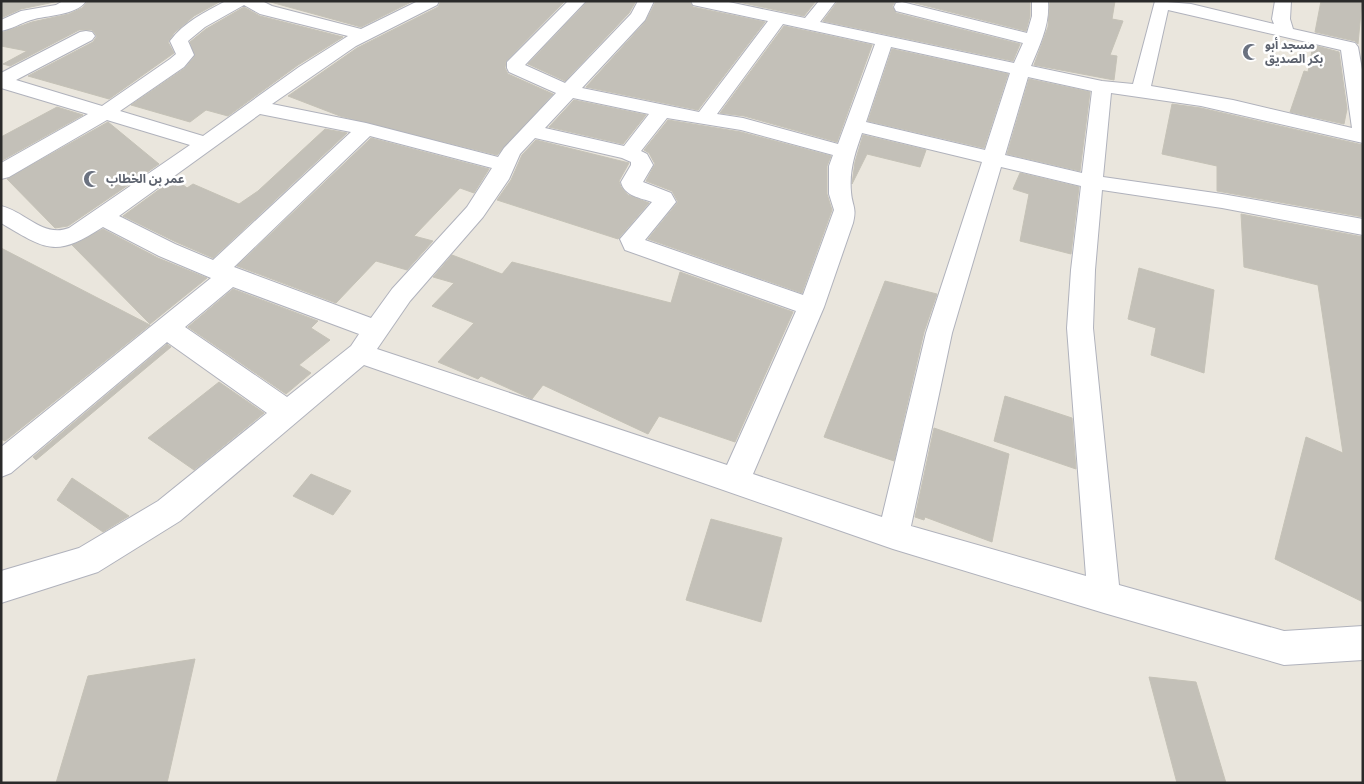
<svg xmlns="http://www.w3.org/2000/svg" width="1364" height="784" font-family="'Archivo Narrow','Noto Sans Arabic',sans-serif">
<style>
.building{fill:#c3c0b8;stroke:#c5c2b7}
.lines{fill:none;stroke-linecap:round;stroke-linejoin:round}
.minor-casing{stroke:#b0b2bc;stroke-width:2}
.minor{fill:#fff;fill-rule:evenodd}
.labels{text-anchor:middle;stroke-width:5;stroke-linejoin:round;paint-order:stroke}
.far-worship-label{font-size:12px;font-weight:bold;fill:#5b616d;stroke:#fff;text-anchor:start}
</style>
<rect width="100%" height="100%" fill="#eae6dd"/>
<g class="building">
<polygon points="1,1 59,1 21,9 1,18"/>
<polygon points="88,1 221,1 194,16 174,33 168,42 174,53 109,99 28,76 93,42 97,36 92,30 79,30 10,66 3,64 27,51 1,46 1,33 32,22 69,14 82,8"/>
<polygon points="267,1 413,1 361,27"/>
<polygon points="441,1 565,1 506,61 505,68 508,74 553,94 497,155 340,116 288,96 357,48 438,7"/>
<polygon points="588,1 636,1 629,13 565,81 528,64"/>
<polygon points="656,1 689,1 693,7 765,22 698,110 586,87 646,21"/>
<polygon points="734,1 816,1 804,16"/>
<polygon points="838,1 896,1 892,6 896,13 1020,44 1013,61 823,21"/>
<polygon points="907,1 1030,1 1030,16 1026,31"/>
<polygon points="1050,1 1115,1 1112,19 1123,21 1110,55 1117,56 1114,80 1034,65 1048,27"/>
<polygon points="1321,1 1362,1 1358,44 1355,41 1315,32"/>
<polygon points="244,7 260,16 343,37 298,65 228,116 206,110 190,122 131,105 185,68 195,56 190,42 206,29"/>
<polygon points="784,26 872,45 837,142 744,116 720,113"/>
<polygon points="1313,45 1339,52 1347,109 1344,124 1290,112 1304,71 1308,72"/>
<polygon points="892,49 1008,74 984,148 868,121"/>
<polygon points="1029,79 1090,92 1080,171 1007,154"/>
<polygon points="574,100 646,115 623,144 549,127"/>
<polygon points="1172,104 1201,108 1363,145 1363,217 1217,191 1217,166 1162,154"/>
<polygon points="57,107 83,115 1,161 1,137"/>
<polygon points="668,120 741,132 831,156 827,166 827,194 832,210 802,293 648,239 678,202 672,191 646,181 655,164 649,153 644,150"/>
<polygon points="108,122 159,164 68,226 55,228 7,179"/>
<polygon points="325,129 347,133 213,258 176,242 123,216 175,178 187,188 193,184 239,204 258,191"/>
<polygon points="863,135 926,150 920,167 867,154 852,184 855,162"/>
<polygon points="371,138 489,169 474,193 460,188 414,236 433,241 407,270 376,261 336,303 237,266"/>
<polygon points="536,140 629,163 619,181 621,187 628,195 649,203 618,239 497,200 511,180 522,155"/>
<polygon points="1020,173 1079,187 1071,254 1020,241 1029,194 1013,189"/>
<polygon points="1241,214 1363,237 1363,602 1275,559 1306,437 1343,453 1318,285 1244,267"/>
<polygon points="103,229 158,258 207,278 150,324 72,245"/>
<polygon points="1,248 150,325 5,441 1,439"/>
<polygon points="452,255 502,274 512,262 671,303 680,272 793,312 735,442 659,416 648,434 543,385 532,399 481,376 478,379 438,362 474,323 432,306 454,283 433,277"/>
<polygon points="1139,268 1214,290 1204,373 1151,355 1156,328 1128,319"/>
<polygon points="885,281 937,294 924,332 894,461 824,437"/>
<polygon points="233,289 318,321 311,328 330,340 299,365 311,373 286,394 188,327"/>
<polygon points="167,344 171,347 36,460 33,457"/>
<polygon points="219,382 264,413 194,470 148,438"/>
<polygon points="1005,396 1072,418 1076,469 994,441"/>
<polygon points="934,428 1009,454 992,542 925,517 924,520 915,517"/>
<polygon points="311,474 351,491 333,515 293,496"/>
<polygon points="72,478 129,516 103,532 57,500"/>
<polygon points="711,519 782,538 761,622 686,600"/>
<polygon points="195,659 167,783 56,783 88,676"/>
<polygon points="1149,677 1196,682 1226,783 1177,783"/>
</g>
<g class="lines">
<g class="minor-casing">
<g id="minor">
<path d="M63 1H86C76 16 46 15 31 20 21 23 12 29 1 31V20L21 11 56 5Z"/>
<path d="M226 1H262L272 6 361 29 418 1H439L437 5 356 46 272 104 366 123 498 157 504 148 556 93 509 72 507 68V62L568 1H586L525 65 565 83 631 14 638 1H654L645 20 582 88 699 112 768 21 693 5 691 1H724L805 18 819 1H836L820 22 1014 63 1023 43 896 11 894 7 896 3 902 2 1027 33 1032 16V1H1048C1050 25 1040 44 1031 66L1102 81 1133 84 1155 1 1191 4 1274 24 1272 19 1275 1H1291L1290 19 1293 29 1355 43 1358 47 1363 75V143L1201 106 1111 93 1103 177 1222 194 1363 219V235L1222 208 1102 190 1095 270 1093 328 1119 585 1284 631 1363 626V660L1284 665 1104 613 893 549 364 365 180 521 98 572 1 603V571L79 548 158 501 267 413 167 342 11 473 1 477V447L211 278 159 256 103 227C55 258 47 250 1 223V206C26 212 43 238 69 228L190 145 107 120 9 177 1 179V163L88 114 1 88V73L80 32 86 31 92 32 95 36 92 40 16 80 102 106 170 59 176 54 170 41C184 22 205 12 226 1ZM244 5 260 14 348 36 299 67 203 136 120 111 184 67 194 55 188 41 205 27ZM1168 10 1341 50 1352 128 1233 100 1151 86ZM783 24 875 44 838 144 743 118 717 114ZM891 47 1010 73 985 150 866 122ZM1028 77 1092 91 1082 173 1005 155ZM573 98 649 114 624 146 545 128ZM260 114 351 132 213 260 175 244 119 216ZM667 118 741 130 833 155 829 166V194L834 210 803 295 645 240 676 202 671 193 643 182 653 165 647 154 641 151ZM862 133 982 162 926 333 882 517 753 474 824 307 853 223C857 207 852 206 851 192 849 170 855 153 862 133ZM370 136 492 168 467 207 392 289 371 318 234 267ZM535 138 622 158 631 162V165L621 182C624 196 641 198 652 202L620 239 625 250 796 311 727 465 377 349 410 301 483 217 509 179 520 154ZM1001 167 1081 186 1071 270 1067 328 1086 576 911 526 952 333ZM233 287 359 334 351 346 287 397 185 327Z"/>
</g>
</g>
<use href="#minor" class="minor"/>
</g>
<defs>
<g id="mosque-bare" transform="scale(1.35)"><path d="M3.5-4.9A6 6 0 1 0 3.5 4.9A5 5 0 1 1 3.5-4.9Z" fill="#6b7280" stroke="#fff" stroke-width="2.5" paint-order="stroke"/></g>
</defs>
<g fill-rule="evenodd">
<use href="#mosque-bare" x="1251" y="52"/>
<use href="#mosque-bare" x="92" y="179"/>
</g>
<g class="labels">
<g class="far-worship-label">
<text x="1265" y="49">مسجد أبو<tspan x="1265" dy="14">بكر الصديق</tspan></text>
<text x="106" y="183">عمر بن الخطاب</text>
</g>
</g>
<rect width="1364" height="784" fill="none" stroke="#2a2a2a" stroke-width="5"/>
</svg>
